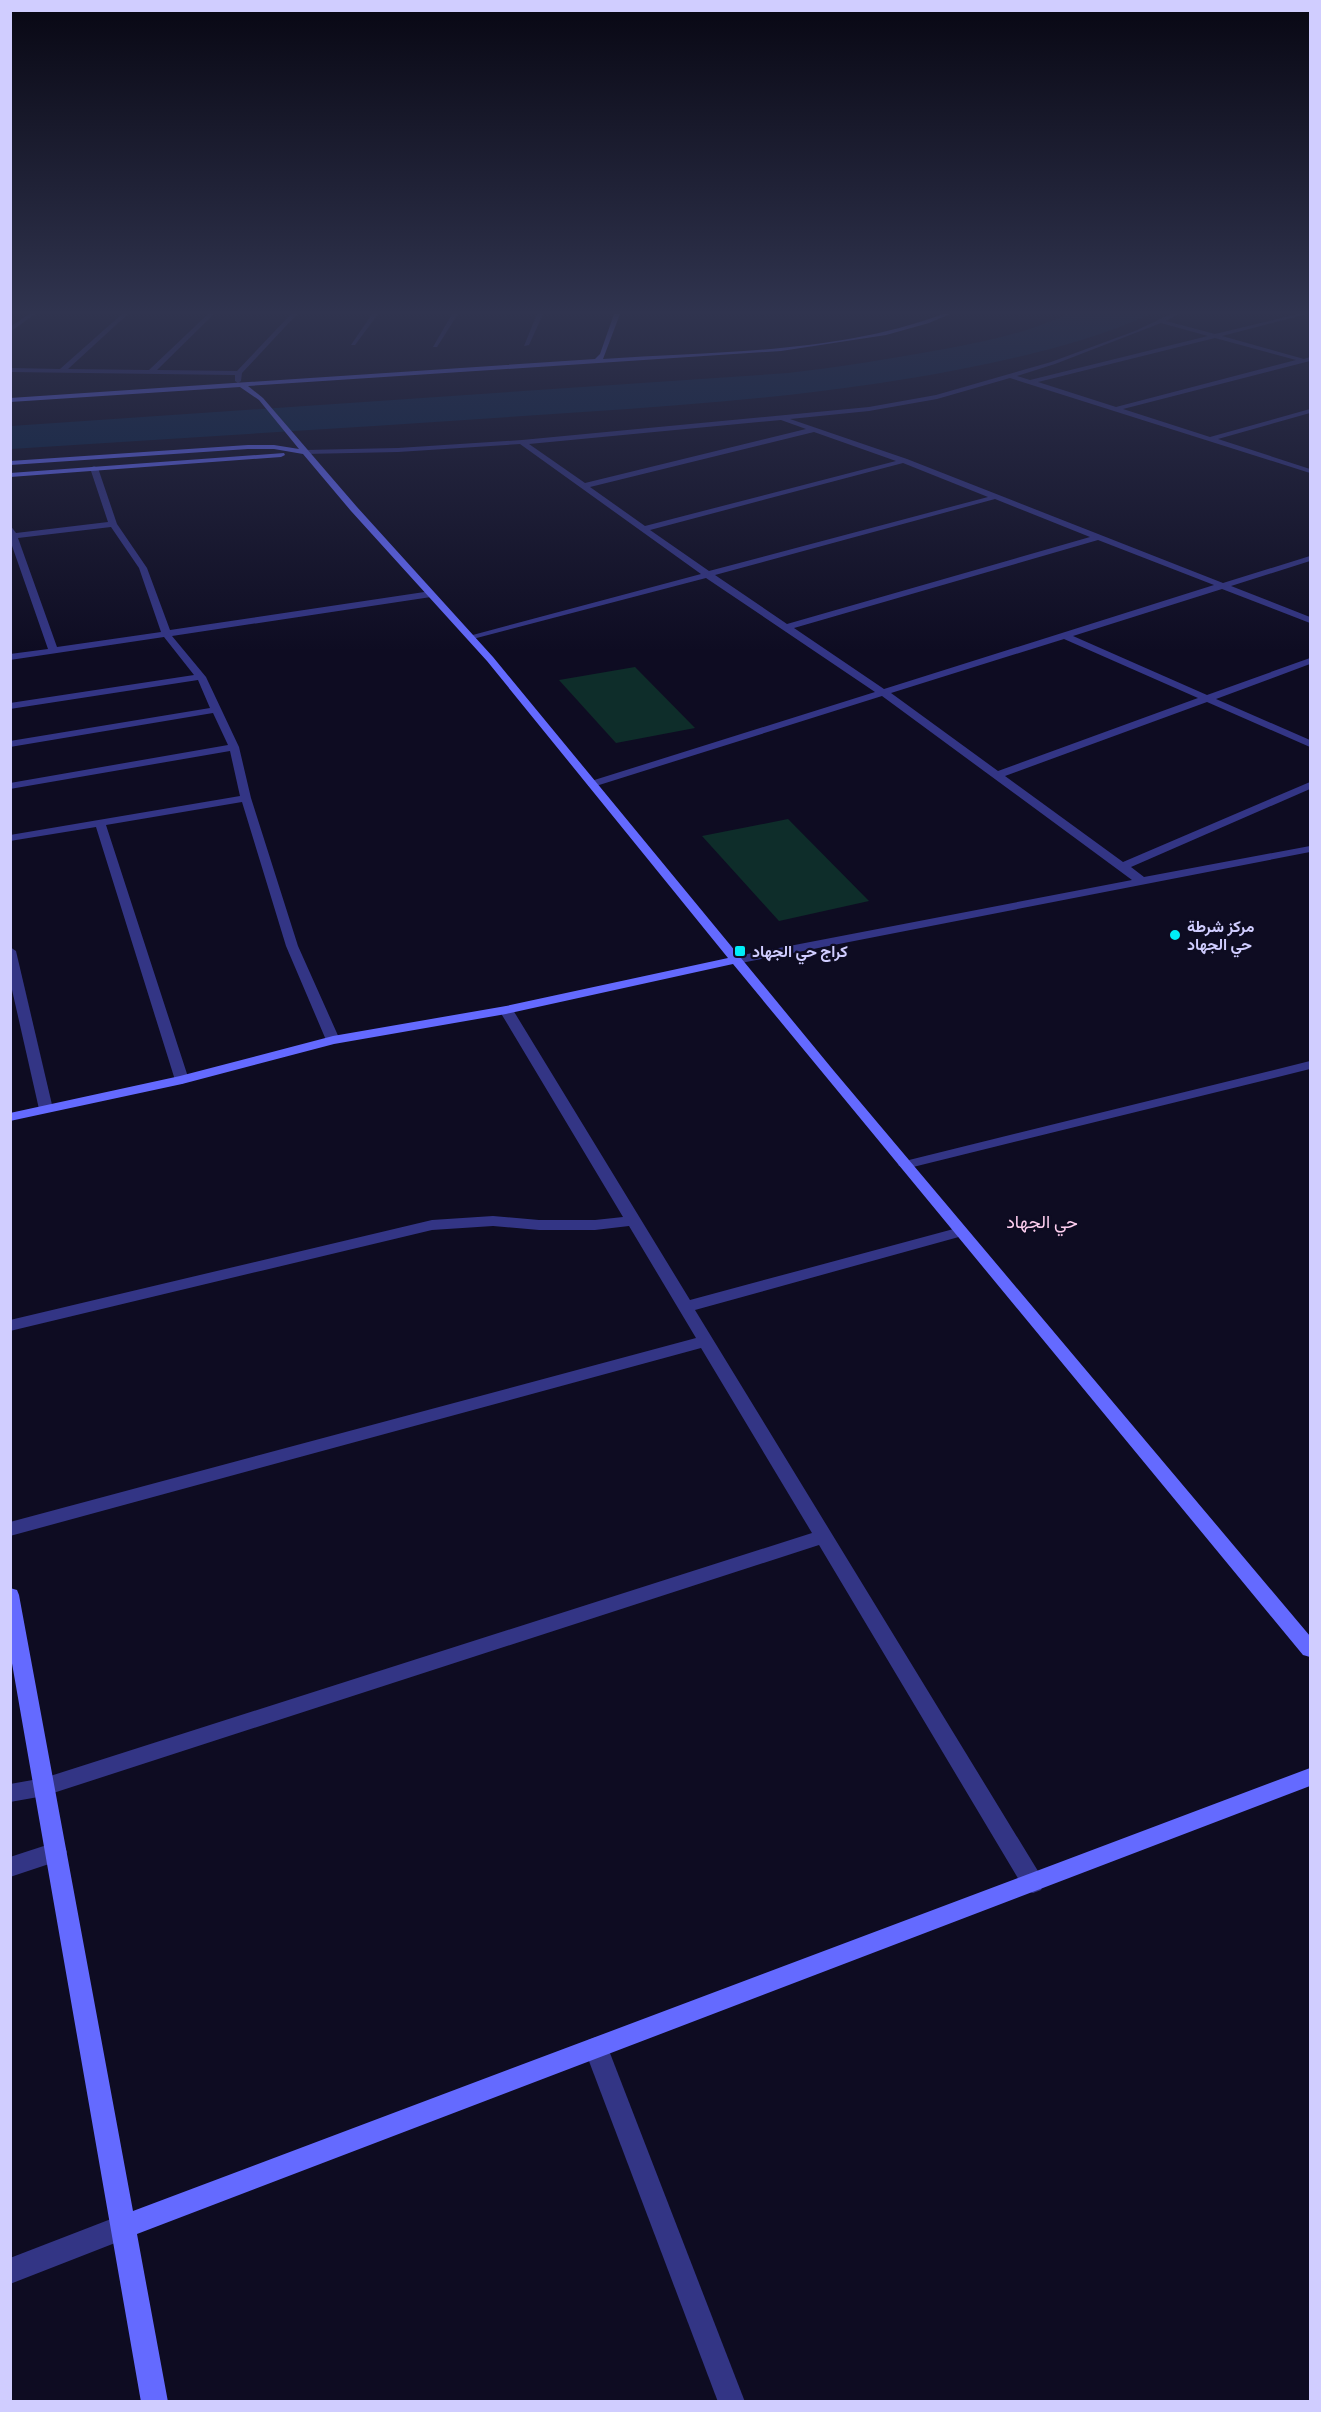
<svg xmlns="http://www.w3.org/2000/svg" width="1321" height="2412" font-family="'PT Sans Narrow',Vazirmatn,sans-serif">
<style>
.green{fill:#0e2d2a}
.water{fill:#082245}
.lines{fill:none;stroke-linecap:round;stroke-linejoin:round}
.street{fill:#333585;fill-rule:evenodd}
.secondary{fill:#646aff;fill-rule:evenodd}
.poi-dot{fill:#00eef8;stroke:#0e0c22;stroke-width:2}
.labels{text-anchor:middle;stroke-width:4.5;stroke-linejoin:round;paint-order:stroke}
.poi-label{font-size:16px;font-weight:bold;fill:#d0cdff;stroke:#0e0c22;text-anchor:start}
.neighbourhood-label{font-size:18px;fill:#ffcff0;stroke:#0e0c22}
</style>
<rect width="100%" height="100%" fill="#0e0c22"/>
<g class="green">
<polygon points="635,667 695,728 616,743 559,680"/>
<polygon points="788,819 869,901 779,921 702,836"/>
</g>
<path class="water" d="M1068 314H1150C1099 338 1046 351 991 363 857 392 719 403 583 412 392 425 201 437 11 449V426L788 373C839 367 889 359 939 350 983 342 1028 333 1068 314Z"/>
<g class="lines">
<g class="street">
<polygon points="29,314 35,314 10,332 10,327"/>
<polygon points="122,314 128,314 68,369 149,370 208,314 214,314 157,370 237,371 291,314 297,314 242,373 241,381 238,383 235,381 235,375 10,372 10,368 60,369"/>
<polygon points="372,314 378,314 355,345 351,345"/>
<polygon points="452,314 458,314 437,347 433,347"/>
<polygon points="537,314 543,314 529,345 524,346"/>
<path d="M1171 314H1178L1166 321 1215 334 1298 314H1307L1222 336 1304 359 1310 357V361L1123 409 1210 437 1310 409V413L1218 439 1310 469V473L1010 378 937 399 869 411 790 419 907 459 1223 583 1310 556V561L1231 586 1310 617V623L1222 589 1073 636 1207 695 1310 658V664L1216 699 1310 740V747L1207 702 1005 776 1123 862 1310 782V789L1131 867 1144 877 1310 846V852L736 964 730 960 732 957 1132 880 882 696 596 786H588V782L875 692 706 578 469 640V636L701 574 520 444 398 452 305 454 301 452 305 450 398 448 522 440 869 407 936 395 1051 362 1135 331ZM1161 323 1208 336 1030 380 1017 376 1055 364ZM1215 338 1296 360 1116 407 1038 382ZM781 420 806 429 585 483 529 444ZM814 432 896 461 645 526 590 487ZM903 463 988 497 709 571 650 530ZM995 499 1090 537 787 624 715 575ZM1098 540 1214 585 884 689 794 628ZM1064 639 1198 698 998 771 891 693Z"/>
<path d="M94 466 98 468 117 524 147 568 170 630 431 591 435 594 431 597 172 636 206 677 239 747 251 798 298 946 340 1040 338 1043H328L326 1040 286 946 242 802 106 825 189 1080 182 1084 175 1080 96 827 10 841V835L240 796 230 751 10 789V783L228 745 213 713 10 747V741L210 708 198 680 10 709V703L194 675 164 637 10 660V654L48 649 10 540V525L16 533 108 522 90 468ZM111 527 139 568 161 632 57 647 18 538Z"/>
<polygon points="10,947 16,951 53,1109 46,1113 39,1109 10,981"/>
<polygon points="506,1006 513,1010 690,1300 961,1227 969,1232 966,1235 695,1310 1041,1876 1044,1883 1041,1890 1033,1893 1025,1890 819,1545 44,1796 10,1802 10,1784 44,1778 812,1533 701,1348 10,1536 10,1522 696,1338 629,1226 595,1230 539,1230 493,1226 432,1230 10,1331 10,1320 432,1220 493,1216 539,1220 595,1220 623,1217 499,1010"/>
<polygon points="1310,1061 1310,1069 905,1169 898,1165 905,1161"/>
<polygon points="56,1842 64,1845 67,1852 64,1859 10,1877 10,1857"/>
<polygon points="596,2037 604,2040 608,2048 745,2402 718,2402 584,2048 588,2040"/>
<polygon points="124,2214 133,2218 137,2227 133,2236 10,2284 10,2258"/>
</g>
<g class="secondary">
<path d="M614 314H620L603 359C716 351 836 354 943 314H950L929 323 886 335 781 351 248 386 263 398 357 507 493 657 834 1071 1310 1636V1657L1303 1655 733 964 506 1014 334 1044 182 1084 10 1121V1113L180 1076 333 1036 506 1006 728 958 487 661 351 511 303 454 274 449H248L10 465V461L248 445H274L299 449 259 400 240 387 10 402V398L595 359 600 354Z"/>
<polygon points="284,453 285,455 281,457 10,477 10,473"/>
<polygon points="10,1588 17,1590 19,1595 133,2211 1310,1768 1310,1786 137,2234 168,2402 141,2402 10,1652"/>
</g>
</g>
<linearGradient id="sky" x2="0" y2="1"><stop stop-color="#080713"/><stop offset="0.48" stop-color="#30344f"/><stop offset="1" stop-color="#30344f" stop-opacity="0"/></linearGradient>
<rect width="1321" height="651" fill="url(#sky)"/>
<g class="poi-dot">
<circle cx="1175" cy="935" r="6"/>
<rect x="734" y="945" width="12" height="12" rx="3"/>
</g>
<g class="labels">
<g class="poi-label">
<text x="1187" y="932">مركز شرطة<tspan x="1187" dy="18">حي الجهاد</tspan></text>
<text x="752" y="957">كراج حي الجهاد</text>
</g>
<g class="neighbourhood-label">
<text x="1042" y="1228">حي الجهاد</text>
</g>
</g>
<rect width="1321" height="2412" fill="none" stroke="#d0cdff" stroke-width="24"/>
</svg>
